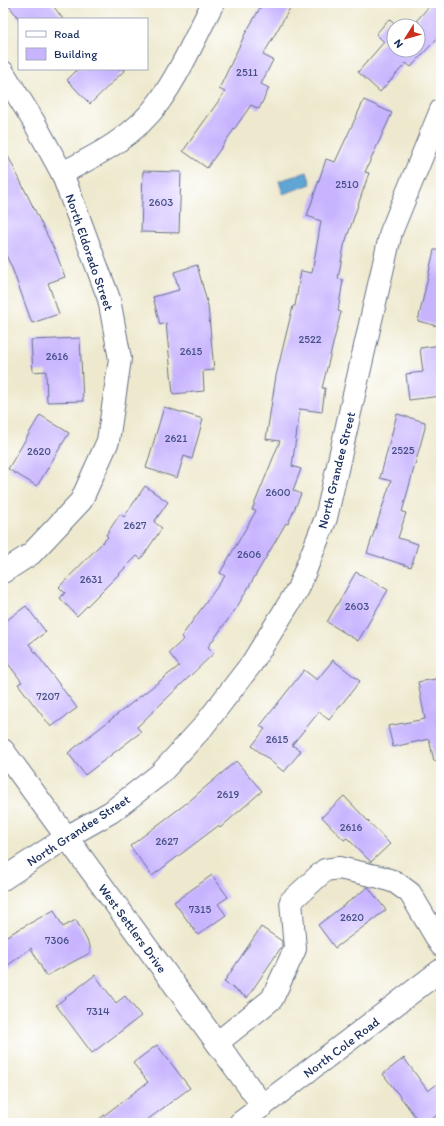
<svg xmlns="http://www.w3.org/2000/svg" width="444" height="1126" font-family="Itim,sans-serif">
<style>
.water{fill:#5fa6d5;stroke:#3d6a9a}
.building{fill:#c8b4fe}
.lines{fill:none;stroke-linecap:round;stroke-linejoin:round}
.minor-casing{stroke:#657085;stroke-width:24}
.major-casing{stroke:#657085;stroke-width:24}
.minor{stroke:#fff;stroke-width:22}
.major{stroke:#fff;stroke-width:22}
.labels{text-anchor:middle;stroke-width:3;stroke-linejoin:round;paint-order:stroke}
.number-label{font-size:11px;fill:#465086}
.street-label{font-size:13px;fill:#1b2f5e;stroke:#fff}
</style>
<rect width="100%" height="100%" fill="#fff"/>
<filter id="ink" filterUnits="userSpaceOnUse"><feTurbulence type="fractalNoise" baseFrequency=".025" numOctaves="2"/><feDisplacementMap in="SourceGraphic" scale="8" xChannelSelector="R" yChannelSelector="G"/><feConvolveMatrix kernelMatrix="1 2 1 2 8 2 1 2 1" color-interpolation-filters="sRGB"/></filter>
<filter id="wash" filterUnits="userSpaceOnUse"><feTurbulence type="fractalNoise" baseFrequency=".012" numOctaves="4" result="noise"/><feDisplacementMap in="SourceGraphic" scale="16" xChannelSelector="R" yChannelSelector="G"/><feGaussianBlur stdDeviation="0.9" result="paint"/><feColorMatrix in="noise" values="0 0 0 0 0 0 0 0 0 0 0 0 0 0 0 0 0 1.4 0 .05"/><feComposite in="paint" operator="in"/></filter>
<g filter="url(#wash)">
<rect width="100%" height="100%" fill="#eee9ce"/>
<polygon class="water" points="307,172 311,184 283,194 279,181"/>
<g id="blocks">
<g class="building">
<polygon points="7,3 51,3 63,19 19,19"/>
<polygon points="263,3 293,3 263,55 273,60 261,84 269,88 259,109 251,105 207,168 183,151 225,92 219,89 245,34"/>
<polygon points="432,3 441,3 441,34 411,67 406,63 380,92 358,72 384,42 376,34 389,19 396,26 394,26 394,50 418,50 418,19"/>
<polygon points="78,69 126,69 90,104 67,80"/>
<polygon points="364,100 392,113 365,172 369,173 344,246 338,279 343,280 338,311 341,312 322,388 325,388 322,412 300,409 292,466 301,469 293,490 301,494 288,524 286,523 237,607 208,647 214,653 137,727 141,732 85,775 68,753 179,666 169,653 184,639 181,637 225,576 220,573 256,511 252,510 280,441 266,439 276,376 293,306 295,306 301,271 312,273 321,221 307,216 326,159 335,162"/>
<polygon points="3,146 56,253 65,277 48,283 59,314 32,323 12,268 3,249"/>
<polygon points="143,171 181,172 179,233 141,232"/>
<polygon points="434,250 441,250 441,327 418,321"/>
<polygon points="197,265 208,306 214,370 203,371 204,391 173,394 166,323 160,325 153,297 179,290 174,272"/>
<polygon points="80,338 83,401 47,402 46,371 33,372 31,340"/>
<polygon points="441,345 441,396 409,400 406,374 423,372 420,348"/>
<polygon points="164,407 203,419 192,459 184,456 177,478 146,468"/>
<polygon points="397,414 425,422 425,428 402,512 406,513 398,538 418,544 411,567 367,553 391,481 380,478"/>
<polygon points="40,415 69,433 37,486 8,469"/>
<polygon points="145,486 168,502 154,522 162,528 141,559 137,556 77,616 60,598 65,593 59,587 108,537 106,535 120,514 124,517"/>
<polygon points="356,572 388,590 358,641 327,622"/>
<polygon points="26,606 46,632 29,644 77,708 51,727 18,684 22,682 3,657 3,623"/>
<polygon points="333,660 360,681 329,720 319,712 292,745 301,751 284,772 252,746 265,729 260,726 304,670 317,680"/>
<polygon points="441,678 441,760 434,761 429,739 393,747 388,726 425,719 418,682"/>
<polygon points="236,761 262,791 220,828 218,826 152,876 130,846 188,802"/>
<polygon points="344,796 390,844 371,862 347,838 344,840 322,817"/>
<polygon points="212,875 228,897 218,904 226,915 198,935 174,902"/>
<polygon points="368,887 386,910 335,948 318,925"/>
<polygon points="54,910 63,927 76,920 90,946 90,953 46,976 31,948 3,969 3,938"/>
<polygon points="261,927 282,941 282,946 247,998 224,982"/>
<polygon points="95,975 116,1003 125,996 141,1016 92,1053 56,1005"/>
<polygon points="157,1045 190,1088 143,1123 94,1123 148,1082 133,1063"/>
<polygon points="404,1058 428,1091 441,1081 441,1112 427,1123 420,1123 383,1074"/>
</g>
</g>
</g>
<g filter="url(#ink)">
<use href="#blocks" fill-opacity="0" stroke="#657085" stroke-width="1"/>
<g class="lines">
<g class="minor-casing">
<g id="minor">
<polyline points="3,72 34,122 62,173"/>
<path d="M3 572 31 554 81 501 108 441 120 359 109 299 62 173C98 155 136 135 159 102 181 71 196 36 213 3"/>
<polyline points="3,750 263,1106"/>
<polyline points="3,879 67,837 111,812 160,774 202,728 252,663 298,589 326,518 391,232 441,110"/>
<polyline points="217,1043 272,999 295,949 291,901 325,870 339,868 380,877 395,882 410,893 441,945"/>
</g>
</g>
<g class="major-casing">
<polyline id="major" points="240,1123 441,970"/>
</g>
<use href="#minor" class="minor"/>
<use href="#major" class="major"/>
</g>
</g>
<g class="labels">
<g class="number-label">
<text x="247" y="76">2511</text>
<text x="347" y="188">2510</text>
<text x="161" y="206">2603</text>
<text x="310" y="343">2522</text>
<text x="191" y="355">2615</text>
<text x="57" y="360">2616</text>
<text x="176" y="442">2621</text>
<text x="403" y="454">2525</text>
<text x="39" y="455">2620</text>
<text x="278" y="496">2600</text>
<text x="135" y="529">2627</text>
<text x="249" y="558">2606</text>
<text x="91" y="583">2631</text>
<text x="357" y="610">2603</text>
<text x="48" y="700">7207</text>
<text x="277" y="743">2615</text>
<text x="228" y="798">2619</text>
<text x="351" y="831">2616</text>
<text x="167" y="845">2627</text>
<text x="200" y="913">7315</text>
<text x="352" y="921">2620</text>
<text x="57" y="944">7306</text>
<text x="98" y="1015">7314</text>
</g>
<g class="street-label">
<text transform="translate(90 252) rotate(71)" y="5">North Eldorado Street</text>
<text transform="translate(336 470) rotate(-76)" y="5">North Grandee Street</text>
<text transform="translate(78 830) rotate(-33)" y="5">North Grandee Street</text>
<text transform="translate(133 928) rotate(54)" y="5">West Settlers Drive</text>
<text transform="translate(341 1047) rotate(-37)" y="5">North Cole Road</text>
</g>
</g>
<rect width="444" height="1126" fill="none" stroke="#fff" stroke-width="16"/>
<rect x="18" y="18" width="130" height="52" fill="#ffffff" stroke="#a4acbf"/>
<rect x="26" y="31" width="20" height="6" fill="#ffffff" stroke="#a4acbf"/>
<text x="54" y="38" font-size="12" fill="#1b2f5e">Road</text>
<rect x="26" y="48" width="20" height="12" fill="#c8b4fe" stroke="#a4acbf"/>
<text x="54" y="58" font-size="12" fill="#1b2f5e">Building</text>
<g transform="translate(406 38) rotate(233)"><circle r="19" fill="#ffffff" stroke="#a4acbf"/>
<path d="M0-3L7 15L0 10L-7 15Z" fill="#c8321e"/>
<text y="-6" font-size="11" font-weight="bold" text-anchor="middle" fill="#1b2f5e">N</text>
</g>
</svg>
